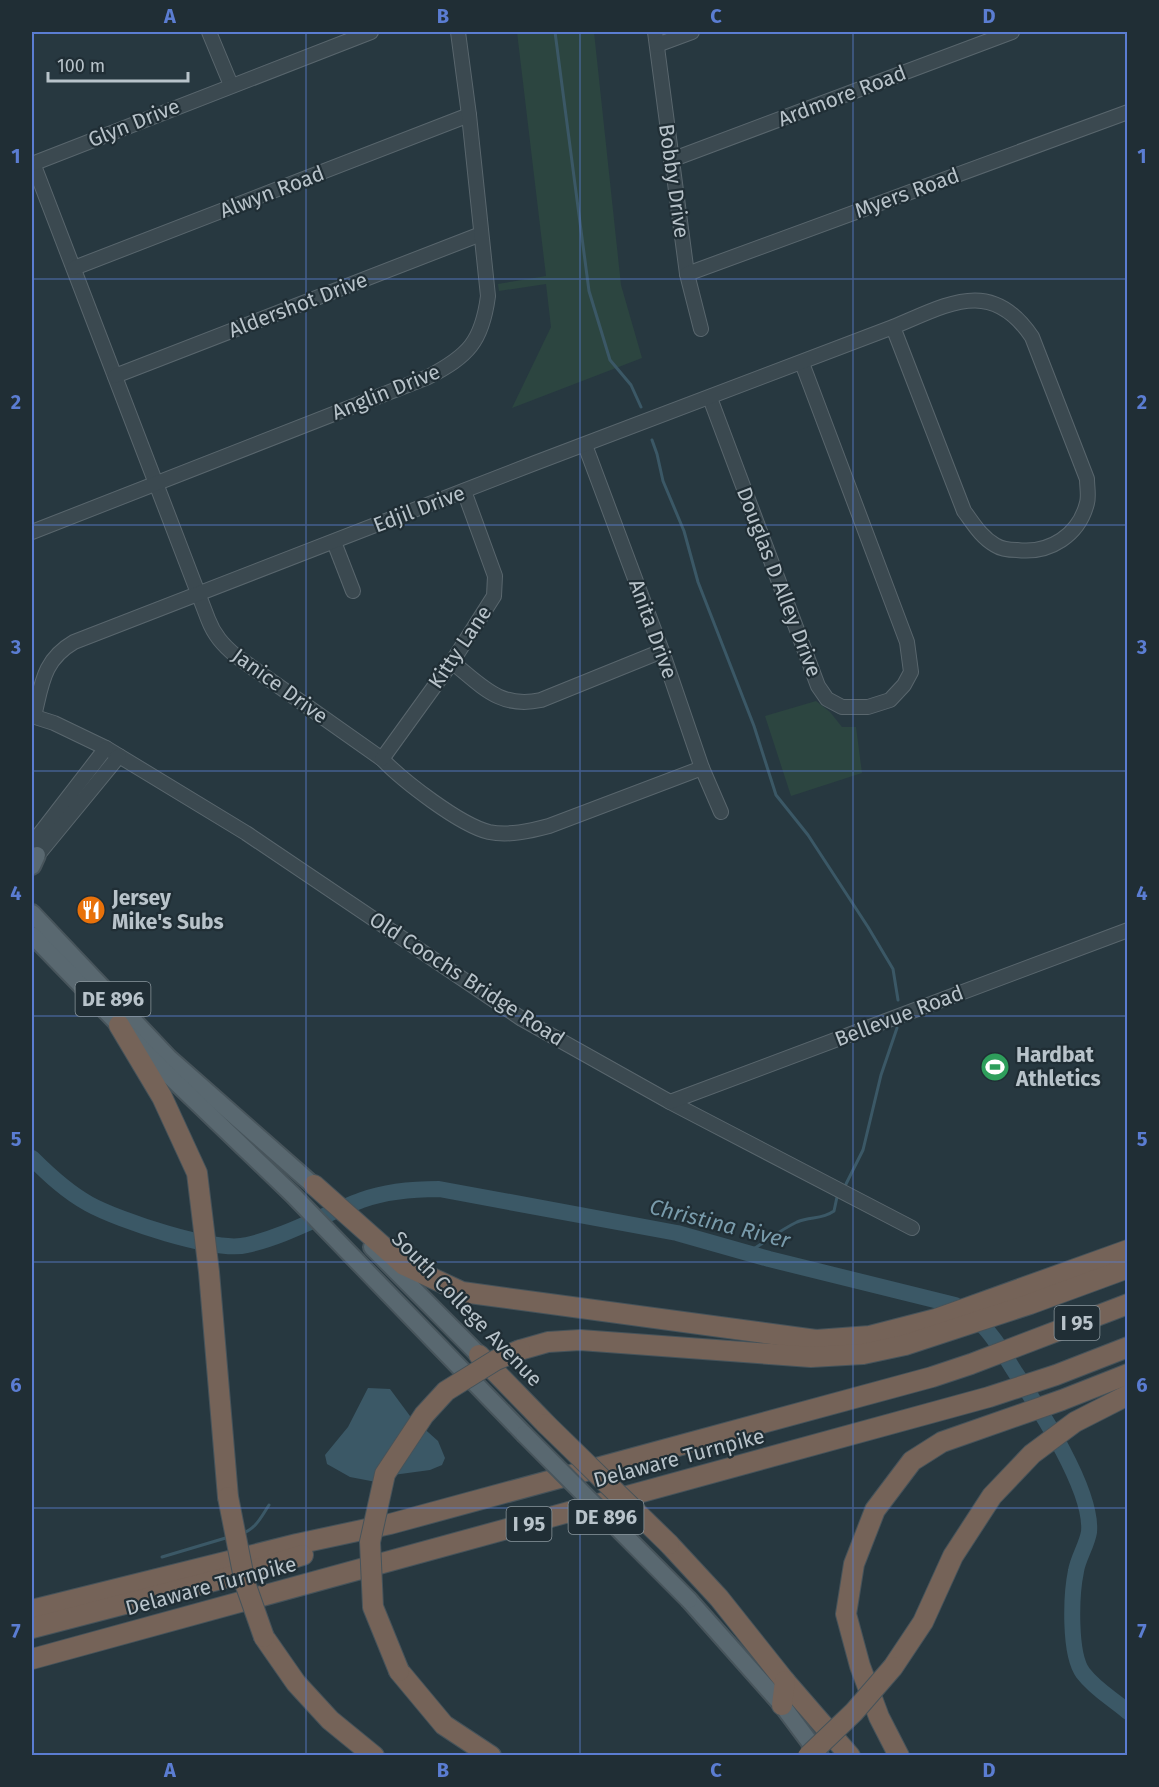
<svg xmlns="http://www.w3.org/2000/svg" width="1159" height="1787" font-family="'Fira Sans',sans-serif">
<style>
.green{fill:#2c4540}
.water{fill:#3b5866}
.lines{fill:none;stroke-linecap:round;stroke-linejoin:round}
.stream{stroke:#3b5866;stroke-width:3}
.river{stroke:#3b5866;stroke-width:16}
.minor-casing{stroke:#59666d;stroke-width:16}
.major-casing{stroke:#48555c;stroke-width:20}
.highway-casing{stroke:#46535a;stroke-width:22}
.minor{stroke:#3b4950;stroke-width:14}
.major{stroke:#596870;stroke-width:16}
.highway{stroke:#756358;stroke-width:20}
.major-bridge-casing{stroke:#48555c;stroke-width:20;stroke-linecap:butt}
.highway-bridge-casing{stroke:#46535a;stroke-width:22;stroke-linecap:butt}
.major-bridge{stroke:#596870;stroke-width:16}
.highway-bridge{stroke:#756358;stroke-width:20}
.grid{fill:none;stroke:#5b7dd2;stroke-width:1.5;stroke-opacity:0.55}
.labels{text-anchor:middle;stroke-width:4.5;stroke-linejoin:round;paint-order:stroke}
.shield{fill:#202e35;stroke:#8a969d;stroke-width:1.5}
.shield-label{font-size:20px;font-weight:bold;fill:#b8c3ca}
.street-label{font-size:21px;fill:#b8c3ca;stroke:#202e35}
.poi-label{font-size:21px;font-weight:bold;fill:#b8c3ca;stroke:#202e35;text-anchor:start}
.water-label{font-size:22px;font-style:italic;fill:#799bab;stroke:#202e35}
.neatline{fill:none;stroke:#5b7dd2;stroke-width:2}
.grid-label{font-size:20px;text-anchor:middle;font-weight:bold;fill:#5b7dd2}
</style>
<rect width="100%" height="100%" fill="#273840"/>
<g class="green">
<polygon points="517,32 594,32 621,285 642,358 512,408 551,327 546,284 499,291 498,284 546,276"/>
<polygon points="816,701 830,712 842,727 856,727 862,773 791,796 765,716"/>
</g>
<polygon class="water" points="368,1388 390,1389 410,1416 438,1441 445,1458 442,1465 430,1470 393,1475 376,1482 350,1477 327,1464 325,1455 348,1427"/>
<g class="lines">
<g class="stream">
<polyline points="555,32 589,291 610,360 631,385 641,407"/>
<polyline points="652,440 657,454 663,481 684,531 698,582 754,726 776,795 808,835 868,927 893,969 898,1000"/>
<polyline points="846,1184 863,1150 881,1075 897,1028"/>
<path d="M747 1253C764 1243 780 1230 797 1222 811 1216 821 1220 834 1211L837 1197"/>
<path d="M241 1534C256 1529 261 1517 269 1505"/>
<polyline points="162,1557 229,1537"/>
</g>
<path class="river" d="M32 1158C49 1175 67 1192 89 1204 118 1220 215 1253 247 1245 287 1236 324 1214 362 1200 387 1191 413 1189 439 1189L677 1233 769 1259 955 1305C963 1311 973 1316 981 1324 995 1337 1004 1355 1015 1372 1038 1407 1093 1490 1089 1532 1087 1545 1078 1558 1076 1571 1071 1595 1069 1654 1083 1673 1096 1690 1113 1699 1128 1712"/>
<g class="minor-casing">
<g id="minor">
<polyline points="209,32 231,85"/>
<polyline points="655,32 687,274 701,329"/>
<polyline points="657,45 692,32"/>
<polyline points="671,160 1012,32"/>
<path d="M33 163 208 619C214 635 223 645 236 656L382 759C403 781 460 825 489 832 509 836 530 831 549 826L702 768"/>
<polyline points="32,164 371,32"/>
<polyline points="74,268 469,115"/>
<polyline points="687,274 1128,112"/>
<polyline points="115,376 481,234"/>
<polyline points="710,398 818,686 827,699 842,707 868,707 890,700 904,685 911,672 907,642 802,363"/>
<polyline points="585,445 662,651 702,768 721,812"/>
<path d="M32 532 428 377C468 356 482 342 488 296L469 115 458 32"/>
<polyline points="334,542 353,591"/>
<path d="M452 662C482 686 500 709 541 700L662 651"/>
<polyline points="32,716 54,723 106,748 246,833 522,1019 670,1102 912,1228"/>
<path d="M34 716C42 684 43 660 74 642L535 463 893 327 964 511C973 523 981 537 995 545 1001 549 1010 550 1017 550 1050 554 1079 535 1087 503 1089 496 1087 487 1087 479L1032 337C991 276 947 305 893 327"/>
<polyline points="382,759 452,662 494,596 495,576 464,491"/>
<polyline points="32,844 106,748"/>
<polyline points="32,862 119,756"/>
<polyline points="670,1102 1128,930"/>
</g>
</g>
<g class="major-casing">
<g id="major">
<polyline points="32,866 37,855"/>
<polyline points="32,913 169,1058 322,1193"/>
<polyline points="32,935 161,1068 293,1195 524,1434"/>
<polyline points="372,1247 479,1355"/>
<polyline points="689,1600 782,1705 820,1756"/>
</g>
</g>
<g class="highway-casing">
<g id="highway">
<polyline points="119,1025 162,1097 197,1173 209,1272 228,1497"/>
<polyline points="314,1185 404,1265 462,1292 816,1340 870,1336 936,1319 1128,1250"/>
<polyline points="520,1350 548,1342 580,1340 811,1357 863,1354 905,1345 1030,1304 1128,1268"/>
<polyline points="479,1355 546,1424"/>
<polyline points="669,1544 719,1598 785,1681 850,1756"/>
<polyline points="32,1610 297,1544 390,1524 932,1377 971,1364 1128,1304"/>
<polyline points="32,1628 244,1573 303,1555"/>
<polyline points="264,1637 296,1683 330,1720 374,1756"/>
<polyline points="32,1659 989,1397 1056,1375 1128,1347"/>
<polyline points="893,1667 923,1622 953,1556 992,1496 1032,1454 1075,1422 1128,1395"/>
<polyline points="399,1671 444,1725 491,1756"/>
<polyline points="782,1705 785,1681"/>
<polyline points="899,1756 879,1717 860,1666 846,1614 854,1564 875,1510 912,1461 942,1442 1062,1400 1128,1374"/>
</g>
</g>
<use href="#minor" class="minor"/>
<use href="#major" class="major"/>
<use href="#highway" class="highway"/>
<g class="major-bridge-casing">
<polyline id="major-bridge" points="524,1434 689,1600"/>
</g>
<g class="highway-bridge-casing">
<g id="highway-bridge">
<polyline points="546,1424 669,1544"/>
<polyline points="228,1497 245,1583 264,1637"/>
<polyline points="399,1671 373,1607 370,1542 385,1474 424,1415 446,1391 496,1360 520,1350"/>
<polyline points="808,1756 854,1712 893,1667"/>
</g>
</g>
<use href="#major-bridge" class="major-bridge"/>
<use href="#highway-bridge" class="highway-bridge"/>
</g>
<path class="grid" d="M306 32V1756M580 32V1756M853 32V1756M32 279H1128M32 525H1128M32 771H1128M32 1016H1128M32 1262H1128M32 1508H1128"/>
<defs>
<g id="restaurant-disc" transform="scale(1.5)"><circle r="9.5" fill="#e8710a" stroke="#202e35"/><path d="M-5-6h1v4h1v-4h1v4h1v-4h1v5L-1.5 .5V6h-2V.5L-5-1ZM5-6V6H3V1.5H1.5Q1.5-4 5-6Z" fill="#fff"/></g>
<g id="stadium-disc" transform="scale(1.5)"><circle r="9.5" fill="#2e9e5b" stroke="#202e35"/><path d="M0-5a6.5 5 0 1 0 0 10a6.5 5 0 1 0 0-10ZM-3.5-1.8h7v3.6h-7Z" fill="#fff"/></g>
</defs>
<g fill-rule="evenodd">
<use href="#restaurant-disc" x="91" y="910"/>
<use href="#stadium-disc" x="995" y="1067"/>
</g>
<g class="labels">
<g class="shield">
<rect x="75.5" y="982" width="75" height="34" rx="4.5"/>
<rect x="1054.5" y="1306" width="45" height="34" rx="4.5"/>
<rect x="568.5" y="1500" width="75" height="34" rx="4.5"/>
<rect x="506.5" y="1507" width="45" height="34" rx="4.5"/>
</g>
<g class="shield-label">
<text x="113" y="1006">DE 896</text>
<text x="1077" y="1330">I 95</text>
<text x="606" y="1524">DE 896</text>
<text x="529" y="1531">I 95</text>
</g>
<g class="street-label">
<text transform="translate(842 96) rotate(-21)" y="7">Ardmore Road</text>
<text transform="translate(134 123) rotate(-22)" y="7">Glyn Drive</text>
<text transform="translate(674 181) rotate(82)" y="7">Bobby Drive</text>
<text transform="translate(272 192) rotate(-21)" y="7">Alwyn Road</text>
<text transform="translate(907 193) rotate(-20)" y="7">Myers Road</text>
<text transform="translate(298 305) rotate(-21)" y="7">Aldershot Drive</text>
<text transform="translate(386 392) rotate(-22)" y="7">Anglin Drive</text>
<text transform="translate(419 509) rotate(-21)" y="7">Edjil Drive</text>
<text transform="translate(779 582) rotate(69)" y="7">Douglas D Alley Drive</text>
<text transform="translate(653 629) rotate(70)" y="7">Anita Drive</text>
<text transform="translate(460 647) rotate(-56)" y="7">Kitty Lane</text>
<text transform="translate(280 686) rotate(36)" y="7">Janice Drive</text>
<text transform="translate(467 979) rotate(33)" y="7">Old Coochs Bridge Road</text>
<text transform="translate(899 1016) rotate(-21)" y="7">Bellevue Road</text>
<text transform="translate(467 1309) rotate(46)" y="7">South College Avenue</text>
<text transform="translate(679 1458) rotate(-15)" y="7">Delaware Turnpike</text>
<text transform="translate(211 1586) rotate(-15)" y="7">Delaware Turnpike</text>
</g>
<g class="poi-label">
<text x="112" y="905">Jersey<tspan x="112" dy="24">Mike's Subs</tspan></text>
<text x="1016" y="1062">Hardbat<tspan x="1016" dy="24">Athletics</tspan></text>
</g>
<g class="water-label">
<text transform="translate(720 1223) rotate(14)" y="8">Christina River</text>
</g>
</g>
<rect width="1159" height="1787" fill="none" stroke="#202e35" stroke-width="66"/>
<path d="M48 72v9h140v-9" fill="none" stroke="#b8c3ca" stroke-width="3"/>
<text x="57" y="72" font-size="18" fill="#b8c3ca" stroke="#202e35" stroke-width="4.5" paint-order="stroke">100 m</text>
<rect x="33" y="33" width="1093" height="1721" class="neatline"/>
<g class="grid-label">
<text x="170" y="23">A</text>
<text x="443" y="23">B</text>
<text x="716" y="23">C</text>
<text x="989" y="23">D</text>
<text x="16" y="163">1</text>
<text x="1142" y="163">1</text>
<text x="16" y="409">2</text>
<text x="1142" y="409">2</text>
<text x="16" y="654">3</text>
<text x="1142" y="654">3</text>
<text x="16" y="900">4</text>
<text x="1142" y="900">4</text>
<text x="16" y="1146">5</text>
<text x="1142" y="1146">5</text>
<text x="16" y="1392">6</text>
<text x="1142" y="1392">6</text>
<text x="16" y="1638">7</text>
<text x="1142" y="1638">7</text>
<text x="170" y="1777">A</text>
<text x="443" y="1777">B</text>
<text x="716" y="1777">C</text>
<text x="989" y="1777">D</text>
</g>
</svg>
